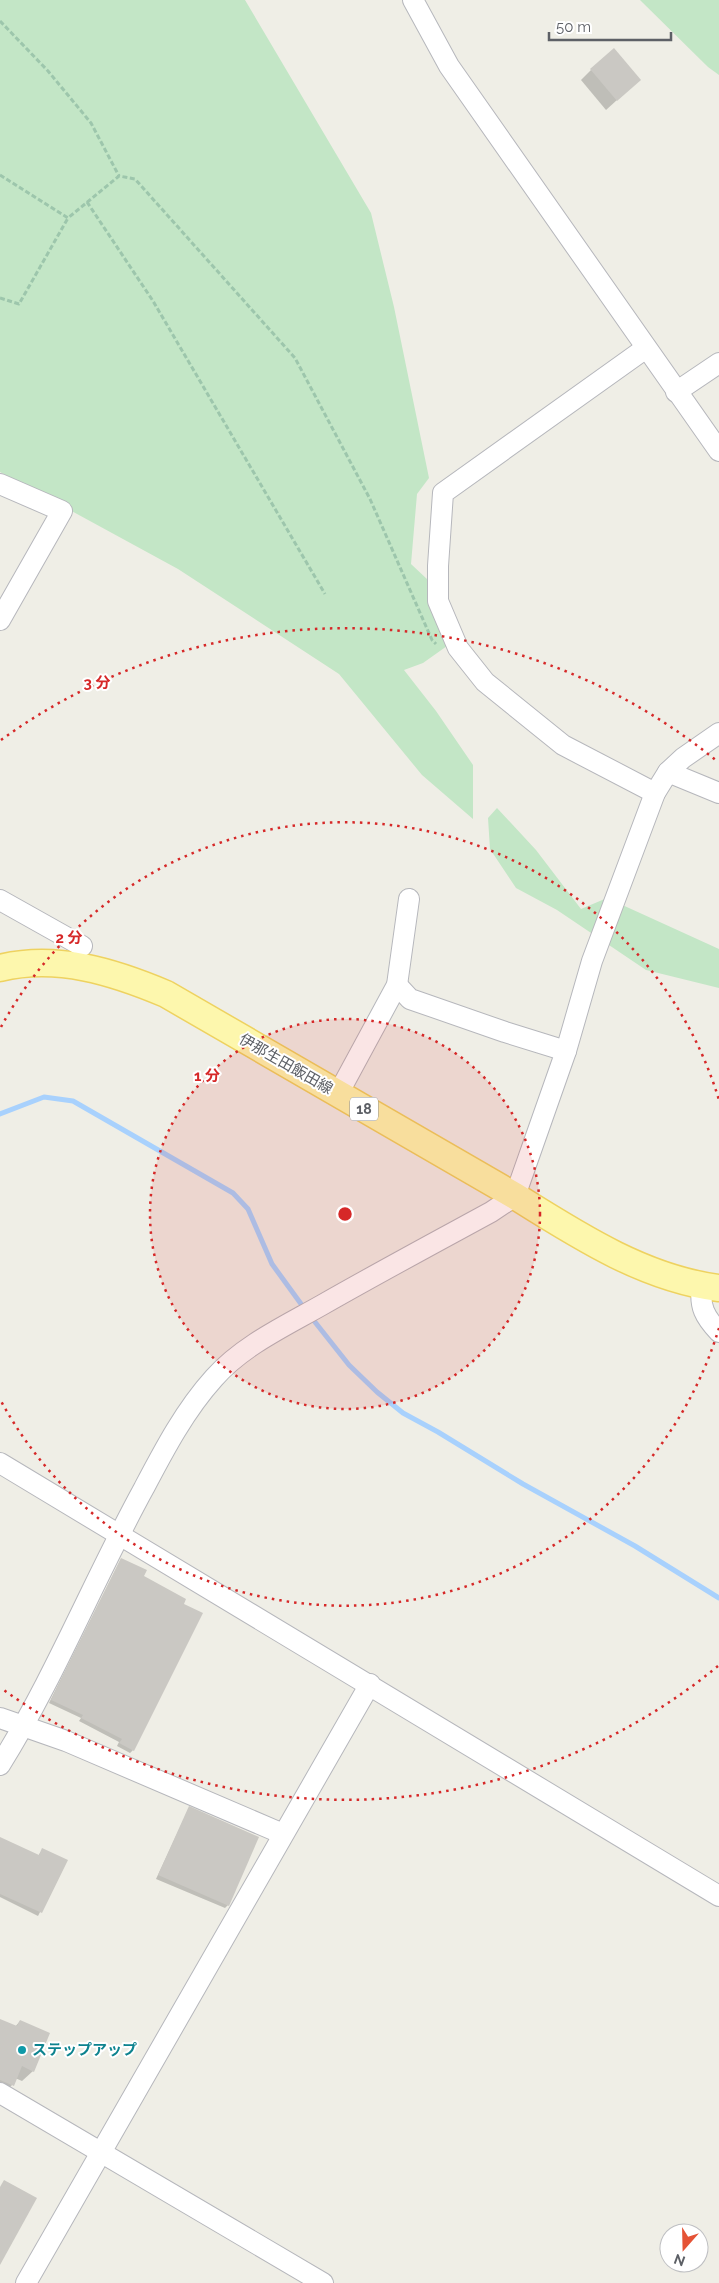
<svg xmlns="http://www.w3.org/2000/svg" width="719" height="2283" font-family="Raleway,'Noto Sans JP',sans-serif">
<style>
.green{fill:#c3e6c6}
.shadow{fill:#0003}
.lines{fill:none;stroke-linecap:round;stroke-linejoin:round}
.stream{stroke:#a8d1fd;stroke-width:5}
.building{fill:#cac8c3}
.minor-casing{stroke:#b6b7bc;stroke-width:22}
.major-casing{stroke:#eed260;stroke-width:29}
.path{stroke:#9dc6ac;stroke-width:3;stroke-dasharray:5 2.5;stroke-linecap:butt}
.minor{stroke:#fff;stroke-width:20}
.major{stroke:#fdf7ad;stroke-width:26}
.ring{fill:none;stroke:#d62828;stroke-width:2.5;stroke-dasharray:2.5 5}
.culture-dot{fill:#0f9aa8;stroke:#fff;stroke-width:2}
.labels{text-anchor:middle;stroke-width:4;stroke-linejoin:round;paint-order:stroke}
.shield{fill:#fff;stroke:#8e9094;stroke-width:1}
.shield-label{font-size:14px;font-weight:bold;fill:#5d6066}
.street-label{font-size:15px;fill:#5d6066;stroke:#fff}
.culture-label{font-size:15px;font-weight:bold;fill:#0d838f;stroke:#fff;text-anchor:start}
.centre{fill:#d62828;stroke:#fff;stroke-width:2.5}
.ring-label{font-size:15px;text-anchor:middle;font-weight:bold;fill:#d62828;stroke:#fff;stroke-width:4;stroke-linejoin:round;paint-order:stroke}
</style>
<rect width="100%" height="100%" fill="#efeee6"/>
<g class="green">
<polygon points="0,0 245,0 371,213 394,307 429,478 417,494 411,564 428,580 431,601 447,646 423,663 404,670 436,711 473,765 473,819 422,775 339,674 178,569 0,472"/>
<polygon points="640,0 719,0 719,75 708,67"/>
<polygon points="497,808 536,850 581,909 607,898 719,949 719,988 646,970 557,910 516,888 490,849 488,818"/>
</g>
<g class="shadow">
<polygon points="591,70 639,80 606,110 581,80"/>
<polygon points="121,1559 143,1576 133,1750 130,1753 117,1746 119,1742 79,1721 81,1718 49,1703"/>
<polygon points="189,1808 228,1905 225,1908 156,1879"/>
<polygon points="0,1838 38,1856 42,1850 66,1861 38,1916 0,1897"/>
<polygon points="0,2020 15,2027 20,2021 33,2071 22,2081 15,2078 12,2085 2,2096 0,2095"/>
</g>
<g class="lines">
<g class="stream">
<polyline points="0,1114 44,1097 73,1101 233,1193 248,1209 272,1264 304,1308"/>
<polyline points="311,1317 349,1365 377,1392 403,1413 438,1432 523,1484 635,1546 719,1598"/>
</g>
</g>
<g class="building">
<polygon points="614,48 641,80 617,101 590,69"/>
<polygon points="121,1558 147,1570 144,1576 186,1599 184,1604 203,1613 134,1751 119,1743 122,1739 81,1718 83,1715 51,1700"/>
<polygon points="189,1806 259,1837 229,1906 158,1875"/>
<polygon points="0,1837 39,1855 42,1848 68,1860 42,1913 0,1894"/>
<polygon points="0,2019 17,2026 20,2020 50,2033 34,2072 22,2066 14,2086 0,2080"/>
<polygon points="4,2180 37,2198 0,2265 0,2187"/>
</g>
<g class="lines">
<g class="minor-casing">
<g id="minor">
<polyline points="413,0 449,66 719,451"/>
<polyline points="646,348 443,493 438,566 438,601 458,648 485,682 563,745 655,793"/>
<polyline points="676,392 719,363"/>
<polyline points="0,484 62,511 0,620"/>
<polyline points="668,772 719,793"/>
<polyline points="0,900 82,946"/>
<polyline points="397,985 410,999 505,1032 566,1051"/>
<polyline points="338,1094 397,985 409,899"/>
<path d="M702 1286C699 1307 705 1317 719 1332"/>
<polyline points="0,1463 719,1896"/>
<polyline points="0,1718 66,1741 283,1834"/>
<path d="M0 1765C55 1677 94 1579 144 1488 164 1450 185 1410 214 1378 242 1346 285 1326 322 1305 378 1273 434 1243 491 1212L515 1196 566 1051 592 961 655 793 668 772 683 758 719 733"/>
<polyline points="0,2093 323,2283"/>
<polyline points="26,2283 370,1684"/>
</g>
</g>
<g class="major-casing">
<path id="major" d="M0 968C57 954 114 972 166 994L515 1196C577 1235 645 1279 719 1288"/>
</g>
<g class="path">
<polyline points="0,21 48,71 91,123 119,176"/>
<polyline points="0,175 68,218 119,176 135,179 295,358 370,499 432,640 436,644"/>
<polyline points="87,202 153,301 325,594"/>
<polyline points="0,298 19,304 68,218"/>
</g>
<use href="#minor" class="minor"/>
<use href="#major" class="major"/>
</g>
<circle cx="345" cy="1214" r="195" fill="#d62828" fill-opacity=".12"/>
<g class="ring">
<circle cx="345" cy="1214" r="195"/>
<path d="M719 1328A391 391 0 0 1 1 1401M1 1027A391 391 0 0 1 719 1100"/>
<path d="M718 1666A586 586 0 0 1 1 1688M1 740A586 586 0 0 1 718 762"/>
</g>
<circle class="culture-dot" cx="22" cy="2050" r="5"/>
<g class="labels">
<rect class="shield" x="350" y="1097.5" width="28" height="23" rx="4"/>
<g class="shield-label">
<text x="364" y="1114">18</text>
</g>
<g class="street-label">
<text transform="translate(286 1064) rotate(30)" y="5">伊那生田飯田線</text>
</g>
<g class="culture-label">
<text x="32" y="2055">ステップアップ</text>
</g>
</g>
<circle cx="345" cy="1214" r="8" class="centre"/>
<g class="ring-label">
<text x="97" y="688">3 分</text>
<text x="69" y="943">2 分</text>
<text x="207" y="1081">1 分</text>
</g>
<g transform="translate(684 2248) rotate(200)"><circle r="24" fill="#ffffff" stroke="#bebfc2"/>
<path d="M0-4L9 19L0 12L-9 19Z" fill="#e55336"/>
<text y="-8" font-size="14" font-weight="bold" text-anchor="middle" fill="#5d6066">N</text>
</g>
<path d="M549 32v8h122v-8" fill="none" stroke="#5d6066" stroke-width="2.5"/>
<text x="556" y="32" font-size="15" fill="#5d6066" stroke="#ffffff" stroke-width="4" paint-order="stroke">50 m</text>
</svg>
